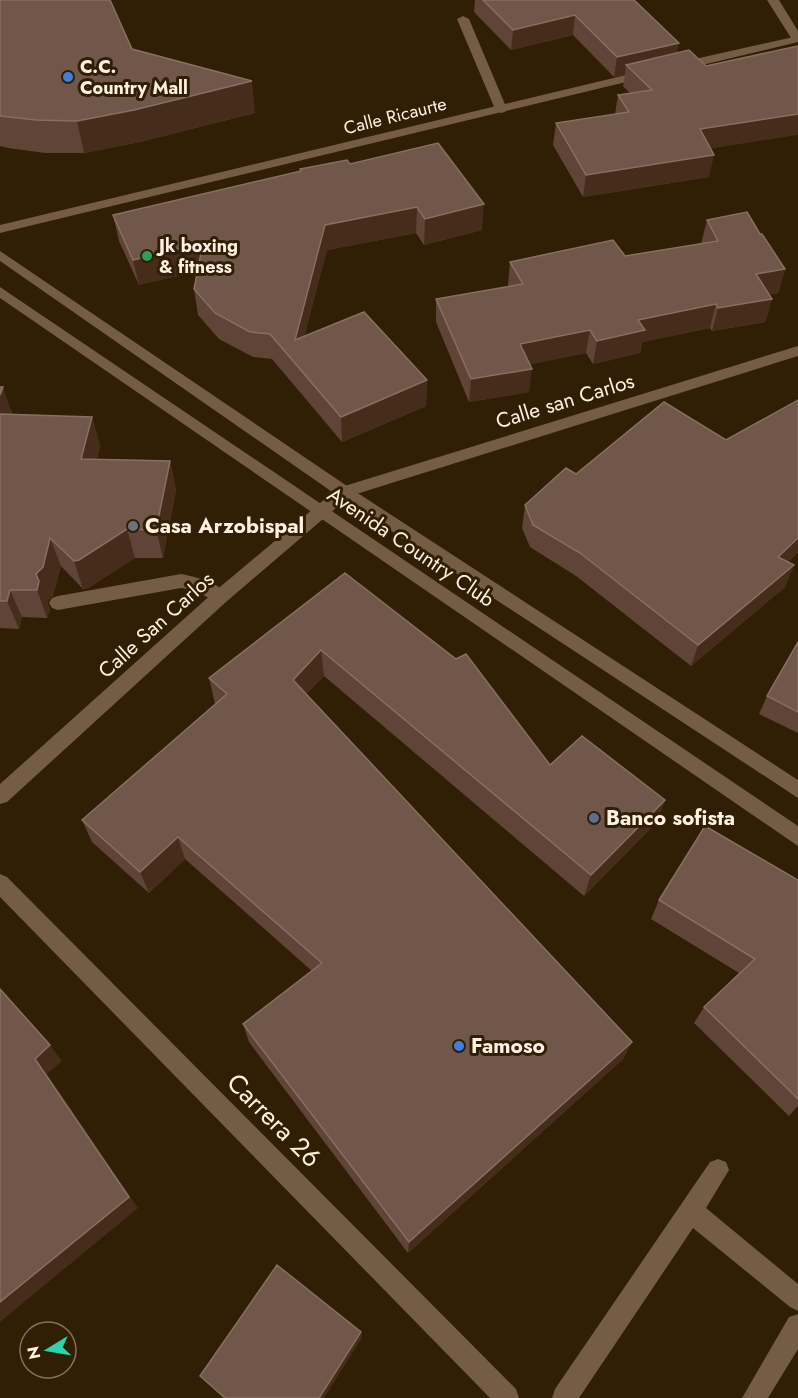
<svg xmlns="http://www.w3.org/2000/svg" width="798" height="1398" font-family="Jost,sans-serif">
<style>
.lines{fill:none;stroke-linecap:round;stroke-linejoin:round}
.service{fill:#745d44;fill-rule:evenodd}
.minor{fill:#745d44;fill-rule:evenodd}
.tertiary{fill:#745d44;fill-rule:evenodd}
.wall{fill:#604437}
.shaded-wall{fill:#462d1b}
.building{fill:#715749;stroke:#876f61;stroke-width:1.5}
.shop-dot{fill:#3f7fe0;stroke:#301e05;stroke-width:2}
.leisure-dot{fill:#2e9e5b;stroke:#301e05;stroke-width:2}
.worship-dot{fill:#6b7280;stroke:#301e05;stroke-width:2}
.service-dot{fill:#5c6f8a;stroke:#301e05;stroke-width:2}
.labels{text-anchor:middle;stroke-width:6;stroke-linejoin:round;paint-order:stroke}
.far-poi-label{font-size:18px;font-weight:bold;fill:#fef1e2;stroke:#301e05;text-anchor:start}
.far-street-label{font-size:18px;fill:#fef1e2;stroke:#301e05}
.street-label{font-size:21px;fill:#fef1e2;stroke:#301e05}
.poi-label{font-size:21px;font-weight:bold;fill:#fef1e2;stroke:#301e05;text-anchor:start}
.near-street-label{font-size:26px;fill:#fef1e2;stroke:#301e05}
</style>
<rect width="100%" height="100%" fill="#301e05"/>
<g class="lines">
<g class="service">
<polygon points="767,0 779,0 798,31 798,42 793,41"/>
<polygon points="463,16 469,19 507,109 505,112 501,113 495,109 457,19"/>
<path d="M181 574C196 577 220 582 228 597L226 602 220 604 194 590 181 588 58 610 52 608 49 603 52 598 58 596Z"/>
<polygon points="718,1159 726,1162 729,1170 706,1208 798,1284 798,1311 790,1307 693,1228 579,1398 552,1398 555,1389 710,1162"/>
</g>
<g class="minor">
<polygon points="798,36 798,42 677,71 671,67 677,63"/>
<polygon points="647,70 651,72 651,76 0,233 0,225"/>
<polygon points="798,346 798,356 350,496 226,602 7,802 0,804 0,784 214,592 338,488"/>
<polygon points="0,874 7,877 516,1389 519,1398 490,1398 0,897"/>
<polygon points="798,1314 798,1349 768,1398 742,1398 789,1317"/>
</g>
<g class="tertiary">
<polygon points="0,251 350,488 798,780 798,798 338,496 0,261"/>
<polygon points="0,287 798,826 798,846 0,298"/>
</g>
</g>
<g class="wall">
<polygon points="0,0 132,49 255,113 140,142 84,153 45,153 8,148 0,146"/>
<polygon points="475,0 634,0 677,53 711,149 709,177 583,197 553,145 556,123 615,114 618,95 630,93 623,86 625,75 614,77 573,35 511,50 474,12"/>
<polygon points="350,164 482,230 424,245 416,233 327,250 304,336 427,380 426,406 342,442 272,359 253,357 219,339 198,315 194,289 198,271 139,285 119,241 113,215 300,172 300,169"/>
<polygon points="707,220 760,234 785,269 778,293 769,294 772,299 765,322 712,331 710,328 642,342 640,353 593,364 586,353 530,364 529,392 469,402 436,322 436,299 509,287 508,285 510,262 625,256 701,244"/>
<polygon points="0,387 13,415 92,417 100,446 97,459 170,461 176,490 163,558 135,558 88,588 83,589 61,566 53,595 47,602 50,609 47,618 22,617 19,629 0,628"/>
<polygon points="798,400 798,552 788,562 794,565 785,587 691,666 576,576 530,547 522,528 525,505 576,474 726,440"/>
<polygon points="345,573 550,765 665,800 656,823 584,896 324,676 306,694 632,1042 623,1059 408,1253 249,1042 243,1024 312,971 185,859 149,893 92,842 82,820 215,704 209,678"/>
<polygon points="798,642 798,733 759,714 767,696"/>
<polygon points="798,880 798,1106 789,1116 694,1023 704,1007 739,973 651,919 659,900"/>
</g>
<g class="shaded-wall">
<polygon points="575,15 573,35 511,50 513,30"/>
<polygon points="679,43 675,63 626,65 625,75 614,77 617,57"/>
<polygon points="252,81 255,113 140,142 84,153 77,121"/>
<polygon points="798,114 798,135 695,151 700,129"/>
<polygon points="714,155 709,177 583,197 586,175"/>
<polygon points="484,204 482,230 424,245 425,219"/>
<polygon points="417,207 416,233 327,250 297,366 295,340 325,225"/>
<polygon points="203,243 207,269 139,285 133,260"/>
<polygon points="785,269 778,293 749,297 756,274"/>
<polygon points="772,299 765,322 712,331 718,308"/>
<polygon points="716,304 710,328 642,342 640,353 593,364 597,341 638,320"/>
<polygon points="590,330 586,353 518,367 520,344"/>
<polygon points="532,369 529,392 469,402 471,379"/>
<polygon points="427,380 426,406 342,442 341,417"/>
<polygon points="3,387 13,417 0,431 0,395"/>
<polygon points="92,417 100,446 90,488 81,459"/>
<polygon points="170,461 176,490 163,558 156,530"/>
<polygon points="127,529 135,558 88,588 83,589 74,561"/>
<polygon points="50,538 61,566 53,595 47,602 50,609 47,618 37,590 36,574"/>
<polygon points="798,538 798,552 769,580 778,557"/>
<polygon points="794,565 785,587 691,666 698,645"/>
<polygon points="10,590 22,617 19,629 7,601"/>
<polygon points="321,650 324,676 296,705 293,680"/>
<polygon points="665,800 656,823 584,896 591,875"/>
<polygon points="178,837 185,859 149,893 140,872"/>
<polygon points="632,1042 623,1059 408,1253 409,1242"/>
<polygon points="50,1045 62,1061 47,1074 138,1208 0,1322 0,1302 35,1059"/>
<polygon points="361,1332 362,1338 324,1398 319,1398"/>
</g>
<g class="building">
<polygon points="0,0 110,0 132,49 252,81 134,110 77,121 36,120 0,116"/>
<polygon points="483,0 634,0 679,43 617,57 575,15 513,30"/>
<polygon points="798,46 798,114 700,129 714,155 586,175 556,123 629,112 618,95 652,90 626,65 689,50 706,66"/>
<polygon points="438,143 484,204 425,219 417,207 325,225 295,340 364,312 427,380 341,417 270,334 250,332 215,313 194,289 203,243 133,260 113,215 301,171 300,169 347,160 350,164"/>
<polygon points="747,212 760,234 762,234 785,269 756,274 772,299 718,308 716,304 638,320 645,330 597,341 590,330 520,344 532,369 471,379 436,299 523,284 510,262 613,240 625,256 718,241 707,220"/>
<polygon points="0,387 3,387 0,395"/>
<polygon points="798,400 798,538 778,557 794,565 698,645 580,553 533,525 525,505 566,468 576,474 664,402 726,440"/>
<polygon points="0,414 92,417 81,459 170,461 156,530 127,529 79,560 74,561 50,538 43,567 36,574 39,581 37,590 10,590 7,601 0,601"/>
<polygon points="345,573 456,659 466,654 550,765 582,736 665,800 591,875 321,650 293,680 632,1042 409,1242 243,1024 322,963 178,837 140,872 82,820 227,694 209,678"/>
<polygon points="798,642 798,712 767,696"/>
<polygon points="705,826 798,880 798,1099 704,1007 755,959 659,900"/>
<polygon points="0,989 50,1045 35,1059 129,1197 0,1302"/>
<polygon points="277,1265 361,1332 319,1398 225,1398 200,1376"/>
</g>
<g class="shop-dot">
<circle cx="68" cy="77" r="6"/>
<circle cx="459" cy="1046" r="6"/>
</g>
<circle class="leisure-dot" cx="147" cy="256" r="6"/>
<circle class="worship-dot" cx="133" cy="526" r="6"/>
<circle class="service-dot" cx="594" cy="818" r="6"/>
<g class="labels">
<g class="far-poi-label">
<text x="80" y="73">C.C.<tspan x="80" dy="21">Country Mall</tspan></text>
<text x="159" y="252">Jk boxing<tspan x="159" dy="21">&amp; fitness</tspan></text>
</g>
<g class="far-street-label">
<text transform="translate(395 116) rotate(-14)" y="6">Calle Ricaurte</text>
</g>
<g class="street-label">
<text transform="translate(565 401) rotate(-17)" y="7">Calle san Carlos</text>
<text transform="translate(411 547) rotate(34)" y="7">Avenida Country Club</text>
<text transform="translate(156 625) rotate(-42)" y="7">Calle San Carlos</text>
</g>
<g class="poi-label">
<text x="145" y="533">Casa Arzobispal</text>
<text x="606" y="825">Banco sofista</text>
<text x="471" y="1053">Famoso</text>
</g>
<g class="near-street-label">
<text transform="translate(274 1120) rotate(45)" y="9">Carrera 26</text>
</g>
</g>
<g transform="translate(48 1350) rotate(259)"><circle r="28" fill="#301e05" stroke="#82725d" stroke-width="1.5"/>
<path d="M0-4.5L10 22L0 15L-10 22Z" fill="#29d5ad"/>
<text y="-9" font-size="16" font-weight="bold" text-anchor="middle" fill="#fef1e2">N</text>
</g>
</svg>
